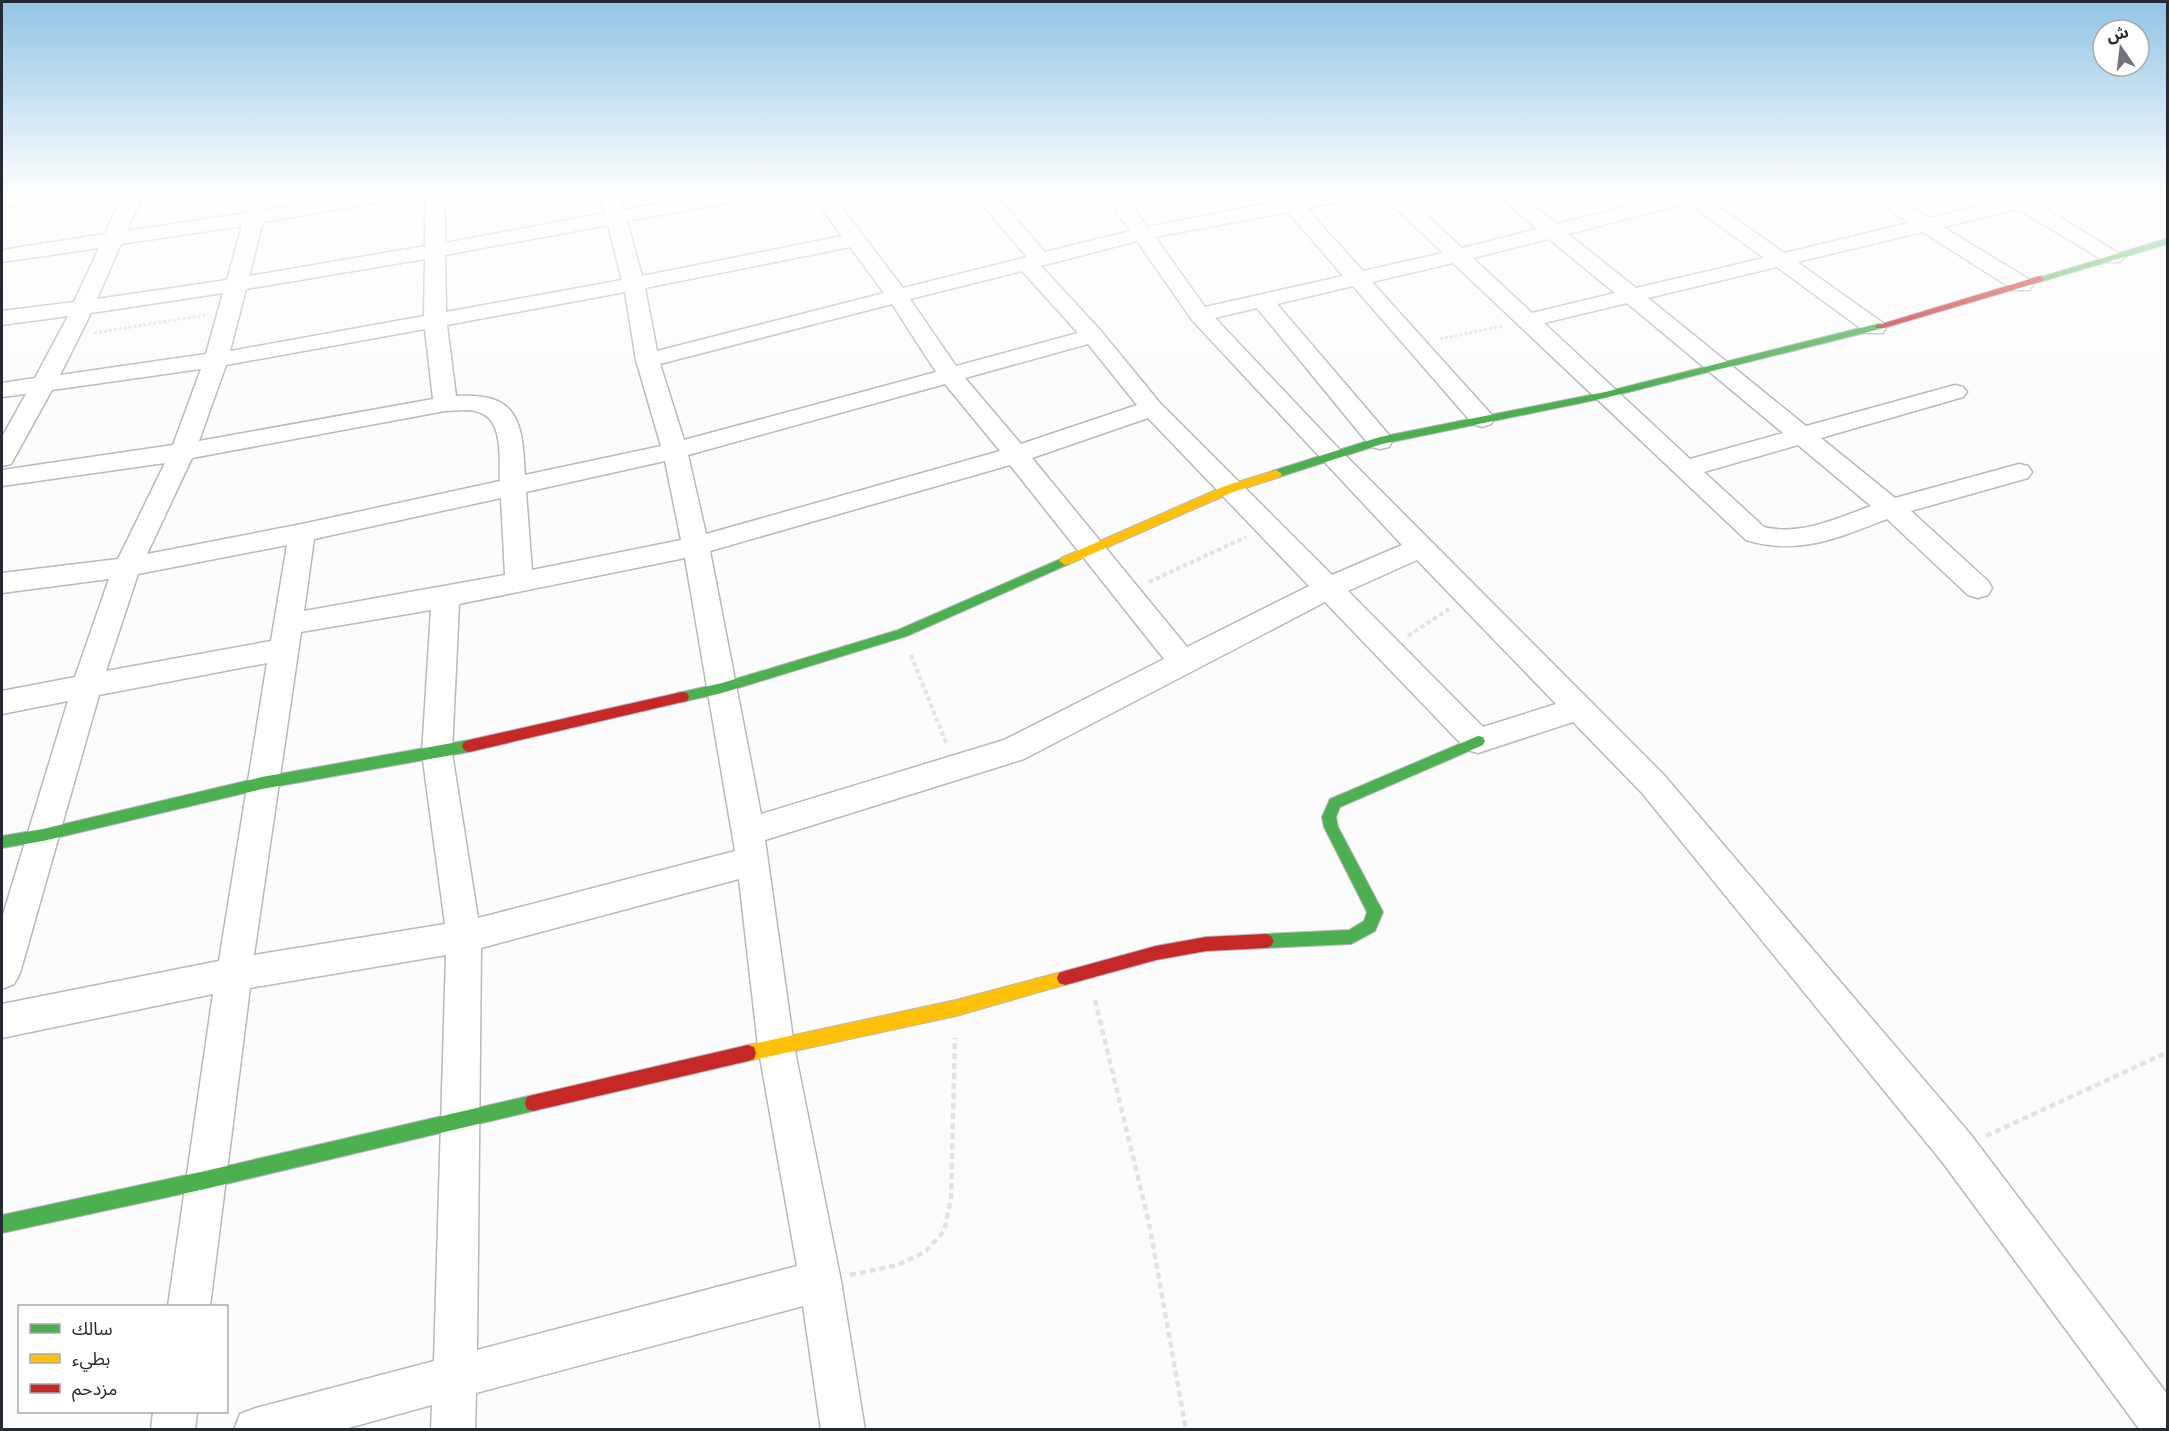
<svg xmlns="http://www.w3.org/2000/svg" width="2169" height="1431" font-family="Merriweather,'Noto Sans Arabic',serif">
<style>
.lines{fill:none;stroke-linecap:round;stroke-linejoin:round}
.street-casing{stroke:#b7b9be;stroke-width:3}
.fast-casing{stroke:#b7b9be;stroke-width:2}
.slow-casing{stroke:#b7b9be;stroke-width:2}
.jam-casing{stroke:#b7b9be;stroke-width:2}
.path-far2{stroke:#e2e2e2;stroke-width:3;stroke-dasharray:3 2;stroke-linecap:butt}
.path-far1{stroke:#e2e2e2;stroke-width:4;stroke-dasharray:4.5 3;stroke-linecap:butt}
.path{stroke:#e2e2e2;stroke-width:4.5;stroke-dasharray:6 4;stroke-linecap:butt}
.street{fill:#fff;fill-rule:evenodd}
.fast{fill:#4caf50;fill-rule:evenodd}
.slow{fill:#ffc107;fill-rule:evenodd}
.jam{fill:#c62828;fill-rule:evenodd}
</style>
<rect width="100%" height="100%" fill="#fcfcfc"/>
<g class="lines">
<g class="street-casing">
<g id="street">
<polygon points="31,190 80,190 70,196 2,207 2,195"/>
<path d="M125 190H145L127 231 246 213 252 190H272L267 210 380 190H445V243L605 213 599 190H619L624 210 731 190H775L765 196 627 221 642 276 842 236 808 190H828L903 288 1027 257 970 190H991L1045 252 1130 231 1101 190H1121L1147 227 1279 201 1272 190H1290L1297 198 1337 190H1400L1462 248 1537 229 1492 190H1514L1557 224 1676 194 1673 190H1736L1733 194 1708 199 1784 253 1909 223 1859 190H1883L1929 218 2005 200 2006 194 2013 192 2024 196 2047 190H2083L2080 194 2038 204 2120 254 2123 258 2120 262H2106L2018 209 1943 227 2030 280 2033 285 2030 290H2014L1923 232 1797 262 1883 323 1886 328 1883 333H1867L1777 267 1648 298 1806 426 1955 385 1963 387 1967 392 1963 397 1821 438 1895 498 2019 464 2028 466 2032 472 2028 478 1911 511 1988 581 1992 588 1988 595 1978 598 1968 595 1887 519C1838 538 1798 556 1746 540L1453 263 1372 282 1491 414 1494 419 1491 424 1482 427 1473 424 1353 286 1277 304 1389 435 1392 441 1389 447 1380 449 1371 447 1257 308 1215 318 1340 450 1664 775 1971 1135 2168 1395V1430H2140L1943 1163 1642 793 1573 722 1478 753 1467 750 1325 602 1024 759 765 840 794 1046 841 1281 865 1430H821L803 1306 476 1393 475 1430H431L432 1405 341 1430H234L240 1414 256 1408 434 1361 446 955 250 988 210 1306H168L213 994 2 1038V1004L219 961 267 663 99 695 20 973 14 984 2 989V918L68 701 2 714V691L75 677 109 579 2 593V573L118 559 165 463 2 486V470L173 445 201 369 52 390 11 464 2 466V437L26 394 2 397V383L35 378 68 316 2 325V311L74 302 99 248 2 262V250L105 234ZM1378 190 1381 194 1443 253 1363 271 1306 208 1369 196ZM425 191V246L249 276 263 222 416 196ZM1688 203 1764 258 1636 288 1568 234ZM1288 212 1343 276 1205 307 1155 237ZM608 225 622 280 446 312 445 255ZM242 226 227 280 97 299 121 244ZM1549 239 1615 293 1532 313 1473 258ZM1137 241 1192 320 1402 545 1332 575 1160 403 1101 331 1041 266ZM850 247 884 293 657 351 645 288ZM425 259 424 316 230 351 246 289ZM1022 271 1078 333 956 366 910 299ZM625 292 636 360 661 446 525 475C522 423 520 392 456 396L447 325ZM223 293 206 354 60 375 91 313ZM1627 303 1783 433 1690 459 1544 323ZM892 304 936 372 684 440 660 364ZM425 329 433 399 199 441 226 365ZM1088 344 1137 405 1021 444 965 378ZM945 384 1000 451 706 534 688 455ZM467 410C505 411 499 452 500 481L302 524 147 554 192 458 445 411ZM1148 418 1309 586 1187 647 1032 458ZM1798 445 1871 506C1838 518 1800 536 1764 527L1704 472ZM665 461 681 540 532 570 526 492ZM1010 465 1164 659 1004 740 761 814 710 551ZM501 498 505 575 304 611 314 539ZM287 545 271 641 106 671 138 574ZM685 558 735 851 478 918 452 753 459 604ZM1417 560 1556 704 1483 727 1348 591ZM431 610 422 753 445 924 254 955 301 632ZM739 879 758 1046 797 1266 477 1350 481 948Z"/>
<polygon points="153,1412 197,1412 195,1430 151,1430"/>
</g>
</g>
<g class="fast-casing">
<g id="fast">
<polygon points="2168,238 2168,244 2043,281 2035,279"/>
<polygon points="1880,323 1885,326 1884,328 1605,398 1382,444 1276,478 1270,474 1272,471 1380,437 1605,392"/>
<polygon points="1065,557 1071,561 1069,564 907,636 722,693 682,702 677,701 675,697 677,693 682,692 722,683 898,630"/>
<polygon points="1478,736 1483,737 1485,741 1483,745 1340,807 1336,817 1338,827 1383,912 1375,931 1351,944 1266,948 1261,946 1258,941 1261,936 1266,934 1349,930 1364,921 1367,912 1324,827 1322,817 1330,799"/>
<polygon points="469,740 474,742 476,746 474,750 469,752 262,789 43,841 2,848 2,836 43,829 262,777"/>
<polygon points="533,1095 539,1097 541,1103 539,1109 533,1111 205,1189 2,1233 2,1215 205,1171"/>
</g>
</g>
<g class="slow-casing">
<g id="slow">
<polygon points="1276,470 1282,474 1280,477 1233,492 1069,564 1065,565 1059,561 1061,558 1225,486"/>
<polygon points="1065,971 1071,973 1073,978 1071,983 956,1016 748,1061 742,1059 740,1053 742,1047 748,1045 956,1000"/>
</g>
</g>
<g class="jam-casing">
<g id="jam">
<polygon points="2040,276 2043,277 2043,281 1884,328 1876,328 1875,326"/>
<polygon points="682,692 687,693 689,697 687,701 682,702 469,752 464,750 462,746 464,742 469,740"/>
<polygon points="1266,934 1271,936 1274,941 1271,946 1266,948 1206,951 1156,960 1065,985 1059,983 1057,978 1059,973 1065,971 1156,946 1206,937"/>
<polygon points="748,1045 754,1047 756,1053 754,1059 748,1061 533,1111 527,1109 525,1103 527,1097 533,1095"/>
</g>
</g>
<g class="path-far2">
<polyline points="94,333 205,315"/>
<polyline points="1440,339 1503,326"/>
</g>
<g class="path-far1">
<polyline points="1149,582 1246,537"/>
<polyline points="1408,636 1449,609"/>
<polyline points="911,655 947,745"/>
</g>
<g class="path">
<polyline points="1095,1000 1149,1223 1186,1430"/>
<polyline points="1986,1136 2168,1052"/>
<polyline points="850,1275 898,1265 925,1252 944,1231 951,1199 955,1038"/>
</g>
<use href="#street" class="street"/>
<use href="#fast" class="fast"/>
<use href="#slow" class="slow"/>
<use href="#jam" class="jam"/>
</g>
<linearGradient id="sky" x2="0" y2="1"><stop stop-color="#92c4e6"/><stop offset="0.49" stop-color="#fefefe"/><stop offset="1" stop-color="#fefefe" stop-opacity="0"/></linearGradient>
<rect width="2169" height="391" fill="url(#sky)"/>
<rect width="2169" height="1431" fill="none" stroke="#252932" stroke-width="6"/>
<rect x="18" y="1305" width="210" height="108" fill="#ffffff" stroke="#a8a9ad" stroke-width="1.5"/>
<rect x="30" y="1324" width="30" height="9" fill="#4caf50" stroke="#a8a9ad" stroke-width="1.5"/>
<text x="72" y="1335" font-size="18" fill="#252932">سالك</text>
<rect x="30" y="1354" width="30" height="9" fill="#ffc107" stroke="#a8a9ad" stroke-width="1.5"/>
<text x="72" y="1365" font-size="18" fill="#252932">بطيء</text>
<rect x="30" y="1384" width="30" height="9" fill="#c62828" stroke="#a8a9ad" stroke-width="1.5"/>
<text x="72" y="1395" font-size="18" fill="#252932">مزدحم</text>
<g transform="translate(2121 48) rotate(346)"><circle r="28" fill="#ffffff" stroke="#a8a9ad" stroke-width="1.5"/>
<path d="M0-4.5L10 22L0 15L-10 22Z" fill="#707379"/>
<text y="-9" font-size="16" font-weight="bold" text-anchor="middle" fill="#252932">ش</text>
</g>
</svg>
